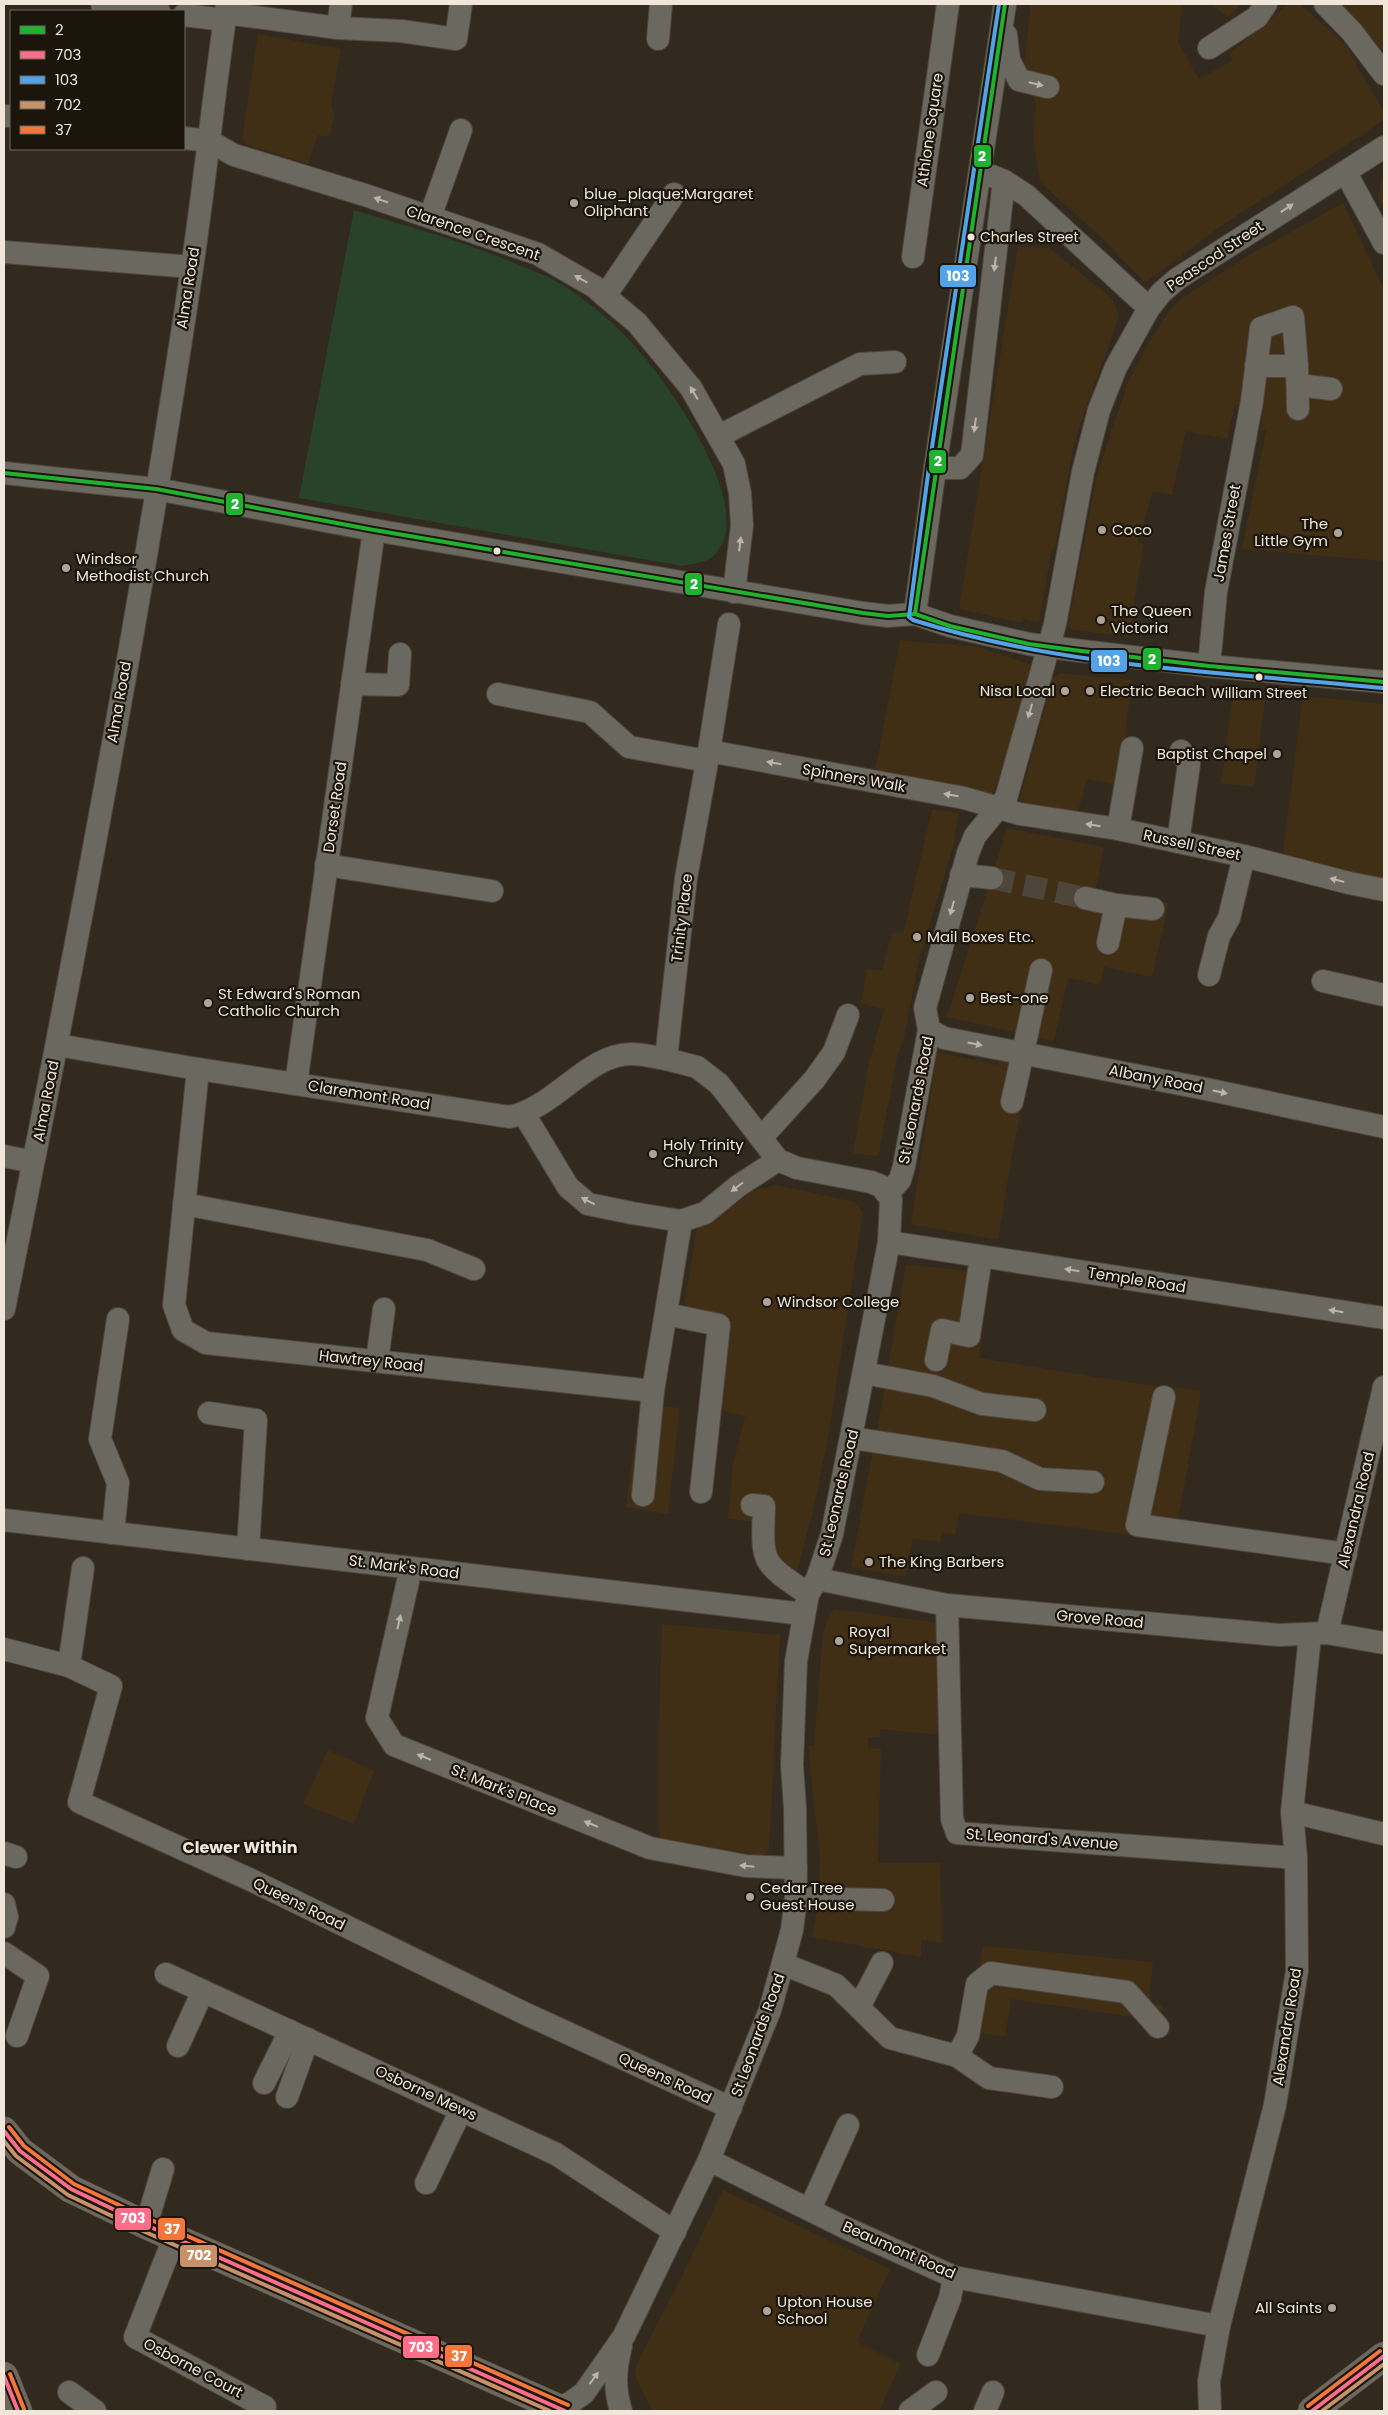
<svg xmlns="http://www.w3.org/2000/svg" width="1388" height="2415" font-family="Poppins,sans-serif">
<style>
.built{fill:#402e15}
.green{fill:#284329}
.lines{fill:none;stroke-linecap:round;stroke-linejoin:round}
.minor-tunnel{stroke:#4e463b;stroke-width:22;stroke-dasharray:22 11;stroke-linecap:butt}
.minor-casing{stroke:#4f473f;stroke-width:24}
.major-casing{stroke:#4f473f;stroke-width:29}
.minor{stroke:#6b695f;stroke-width:22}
.major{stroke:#6d685b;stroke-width:28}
.bus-1-casing{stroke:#1b150c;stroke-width:8}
.bus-2-casing{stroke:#1b150c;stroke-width:8}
.bus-3-casing{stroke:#1b150c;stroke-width:8}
.bus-4-casing{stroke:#1b150c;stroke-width:8}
.bus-5-casing{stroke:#1b150c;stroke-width:8}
.bus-1{stroke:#20b22e;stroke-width:4}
.bus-2{stroke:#fb6d88;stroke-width:4}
.bus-3{stroke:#53a3e8;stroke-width:4}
.bus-4{stroke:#c7916a;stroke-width:4}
.bus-5{stroke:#f5763a;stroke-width:4}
.oneway{fill:#bbb4a9}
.poi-dot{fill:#aea499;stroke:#1b150c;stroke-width:2}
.bus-dot{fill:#f0e6da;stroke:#1b150c;stroke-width:2}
.labels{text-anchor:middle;stroke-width:4.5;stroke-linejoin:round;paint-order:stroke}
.bus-label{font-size:14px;fill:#f0e6da;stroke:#1b150c;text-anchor:start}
.street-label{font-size:15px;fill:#f0e6da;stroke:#1b150c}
.poi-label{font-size:15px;fill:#f0e6da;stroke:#1b150c;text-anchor:start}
.neighbourhood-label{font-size:16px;font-weight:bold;fill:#f0e6da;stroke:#1b150c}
.line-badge{stroke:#1b150c;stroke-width:2}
.badge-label{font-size:14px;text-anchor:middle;font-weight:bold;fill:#fff}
</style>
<rect width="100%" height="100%" fill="#322a1f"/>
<g class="built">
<polygon points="1031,4 1182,4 1178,42 1199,79 1233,60 1229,54 1288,4 1300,4 1346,45 1359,70 1384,111 1384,120 1220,227 1145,283 1099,235 1040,182 1033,137 1036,105 1024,65"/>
<polygon points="1211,4 1241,4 1228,18"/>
<polygon points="1329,4 1384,4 1384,52 1349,12 1343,18"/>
<polygon points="258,34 341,49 331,104 335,115 329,137 318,135 308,164 245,144 242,139"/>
<polygon points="1384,178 1384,210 1378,198 1381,180"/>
<polygon points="1343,203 1384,289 1384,561 1242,549 1266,431 1261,429 1263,409 1235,405 1227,439 1186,431 1172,495 1153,491 1138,542 1144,544 1134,602 1131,637 1072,630 1068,626 1096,480 1111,430 1126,391 1124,390 1148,343 1170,310 1182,298 1249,255"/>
<polygon points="1018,246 1049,248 1112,298 1119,317 1080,425 1072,453 1055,549 1052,549 1039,622 1023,619 1022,623 959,609"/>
<polygon points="900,640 978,647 1035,666 993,795 875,772"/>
<polygon points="1060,673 1132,680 1119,785 1087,779 1076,819 1018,805 1053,678"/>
<polygon points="1234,688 1266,692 1254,787 1221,783"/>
<polygon points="1303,696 1384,704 1384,881 1282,861"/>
<polygon points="932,809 959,813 953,847 919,960 903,1043 898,1052 879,1154 876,1156 853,1153 869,1063 884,1009 861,1004 867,969 882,970 892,932 903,934"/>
<polygon points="1007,828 1104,847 1096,888 1169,903 1152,977 1104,967 1100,985 1068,978 1054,1041 947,1017"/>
<polygon points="937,1052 998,1065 1000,1060 1030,1068 1012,1154 998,1240 911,1224"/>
<polygon points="776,1185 855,1202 863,1212 827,1444 813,1511 797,1572 783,1588 769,1575 763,1575 762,1568 757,1567 759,1522 728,1519 733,1464 745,1416 714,1409 728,1325 683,1314 697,1228 709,1224 754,1190"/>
<polygon points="906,1264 989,1274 979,1358 1134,1383 1201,1391 1177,1527 1325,1545 1337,1535 1331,1560 959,1513 955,1535 942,1533 940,1542 913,1538 906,1577 851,1567 881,1408"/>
<polygon points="640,1403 680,1408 668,1514 626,1507"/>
<polygon points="835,1609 939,1623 937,1692 939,1735 881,1729 880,1737 868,1738 868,1748 881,1749 878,1863 940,1863 942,1943 921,1940 921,1957 812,1937 818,1905 820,1858 808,1746 814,1745 823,1632 830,1613"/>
<polygon points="662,1624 780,1635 769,1849 765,1855 659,1842 659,1727"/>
<polygon points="328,1750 374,1771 354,1824 303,1804"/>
<polygon points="983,1946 1153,1962 1149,2002 1163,2006 1161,2014 1141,2018 1011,1999 1005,2037 970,2031"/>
<polygon points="723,2190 890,2269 857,2342 901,2364 879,2411 652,2411 635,2375 637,2363 680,2280"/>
</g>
<path class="green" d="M354 210C409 227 466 242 519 265 530 270 543 274 554 280 588 299 620 328 645 358 675 394 762 518 711 558 704 563 690 564 682 566L299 498Z"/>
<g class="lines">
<polyline class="minor-tunnel" points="992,878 1085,898"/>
<g class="minor-casing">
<g id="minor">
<polyline points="102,4 159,11"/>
<polyline points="1325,4 1352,32 1384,74"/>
<polyline points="226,13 338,28 401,31 456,39 461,4"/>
<polyline points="184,15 225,20"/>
<polyline points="338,28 341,4"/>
<polyline points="1006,35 1009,60 1019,80 1048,87"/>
<polyline points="658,39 661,4"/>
<polyline points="1209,48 1257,17 1266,4"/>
<polyline points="4,116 11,116"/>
<polyline points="184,138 209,141 234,155 365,195 538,254 595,287 605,296 637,323 691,388 734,464 740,493 742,525 734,592"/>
<polyline points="1346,173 1384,243"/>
<polyline points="992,176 1004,181 1026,195 1149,308"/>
<polyline points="430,217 461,130"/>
<polyline points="4,252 192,267"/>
<polyline points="913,257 948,4"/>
<polyline points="605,296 674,194"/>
<polyline points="1256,366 1297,366 1298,409"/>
<polyline points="1298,385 1331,389"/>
<polyline points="719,436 860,364 895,362"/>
<polyline points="935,468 960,468 972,455 1004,181"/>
<polyline points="4,473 156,489 374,530 863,613 888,616 915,614 950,626 1029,644 1073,650 1209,666 1384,682"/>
<polyline points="915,614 935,468 1005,4"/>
<polyline points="1209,666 1216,592 1252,401 1261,328 1293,317 1297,366"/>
<polyline points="352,684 398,685 400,654"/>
<polyline points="498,694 590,712 629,747 707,761"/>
<polyline points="709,751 964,798 1020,814 1118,829 1244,856 1349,883 1384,890"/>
<polyline points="1118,829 1132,748"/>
<polyline points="1178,842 1189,764 1181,751"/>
<polyline points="326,865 492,891"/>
<polyline points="961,875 992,878"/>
<polyline points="1085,898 1116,905 1153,909"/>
<polyline points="1108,943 1116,905"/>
<polyline points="1209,975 1219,936 1229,918 1244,856"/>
<polyline points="1323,981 1384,995"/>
<polyline points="929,1030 944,1038 1206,1089 1384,1127"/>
<path d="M57 1045 198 1069 509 1117C554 1109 587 1054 631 1054 643 1054 655 1057 666 1059"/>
<polyline points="198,1069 174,1305 183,1330 206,1343 653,1391 681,1221"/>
<polyline points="296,1084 374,530"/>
<polyline points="1012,1102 1041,970"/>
<polyline points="524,1114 568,1187 588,1204 632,1213 681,1221 705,1213 738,1186 778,1160"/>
<polyline points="761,1138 814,1080 834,1052 848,1015"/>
<polyline points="4,1156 33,1162"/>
<polyline points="888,1193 900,1180 904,1166 929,1030 925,1008 968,853 975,836 1006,798 1055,624 1083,472 1099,410 1116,367 1149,308 1161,293 1177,279 1384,147"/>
<polyline points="184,1204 427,1250 474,1269"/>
<polyline points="889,1242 1384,1318"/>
<path d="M4 1309C74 963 140 616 192 268 205 180 214 92 227 4"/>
<polyline points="666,1314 719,1325 701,1492"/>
<polyline points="936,1360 942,1330 969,1336 981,1257"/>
<polyline points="377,1361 384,1309"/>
<polyline points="864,1373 933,1386 982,1404 1035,1410"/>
<polyline points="1164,1397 1137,1525 1346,1554"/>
<polyline points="209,1413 256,1420 248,1549"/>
<polyline points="852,1438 1002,1461 1040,1479 1093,1482"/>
<polyline points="643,1495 653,1391"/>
<path d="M752 1505 764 1506C762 1564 760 1561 808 1594"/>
<polyline points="4,1520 803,1614"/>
<polyline points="113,1533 118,1483 100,1439 118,1319"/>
<polyline points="411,1568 377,1718 394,1745 650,1848 746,1866 796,1868"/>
<polyline points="817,1579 947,1605 1279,1635 1327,1633 1384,1643"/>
<polyline points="947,1605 952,1819 957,1833 1296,1858"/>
<polyline points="1327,1633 1384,1387"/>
<polyline points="4,1649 69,1666 111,1686 79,1802 251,1880 526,2014 731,2108"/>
<polyline points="69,1666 83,1568"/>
<polyline points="1292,1812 1384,1834"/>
<polyline points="4,1853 16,1857"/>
<polyline points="796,1898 883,1900"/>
<polyline points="4,1904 7,1917 4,1927"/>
<polyline points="4,1953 38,1976 17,2036"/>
<polyline points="783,1964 836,1985 890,2038 957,2056 989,2078 1052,2087"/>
<polyline points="166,1974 556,2154 675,2232"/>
<polyline points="859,2007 882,1963"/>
<polyline points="178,2046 203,1991"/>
<polyline points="957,2056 968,2036 977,1984 991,1973 1127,1992 1158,2027"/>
<polyline points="264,2083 290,2031"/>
<polyline points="287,2097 308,2039"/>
<polyline points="709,2160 848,2229 954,2277 1219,2326"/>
<polyline points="426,2183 461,2110"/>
<polyline points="810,2209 848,2125"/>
<polyline points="146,2225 163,2169"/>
<polyline points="174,2238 135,2337 265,2407"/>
<polyline points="928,2355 950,2298 954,2277"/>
<polyline points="69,2392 95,2411"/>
<polyline points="558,2408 570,2403 584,2393 624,2336 709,2160 770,2010 792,1930 796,1898 795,1808 792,1765 796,1661 808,1594 817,1579 832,1534 889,1242 891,1199 881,1186 871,1182 797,1168 778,1160 719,1084 697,1067 666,1059 686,878 709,751 729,624"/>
<path d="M621 2411C614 2388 615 2370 621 2346"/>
<polyline points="910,2411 936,2392"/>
<polyline points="985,2411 993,2392"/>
<polyline points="1210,2411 1209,2381 1219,2326 1275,2105 1297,1971 1296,1858 1292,1812 1310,1635"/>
</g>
</g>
<g class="major-casing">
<g id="major">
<polyline points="4,2131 20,2151 71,2189 146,2225 565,2411"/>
<polyline points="4,2376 18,2411"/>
<polyline points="1312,2411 1384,2356"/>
</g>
</g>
<use href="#minor" class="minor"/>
<use href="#major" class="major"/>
<g class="bus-1-casing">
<g id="bus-1">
<polyline points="4,473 156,489 374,530 863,613 888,616 915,614 950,626 1029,644 1073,650 1209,666 1384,682"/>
<polyline points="915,614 1005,4"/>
</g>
</g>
<g class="bus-2-casing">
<g id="bus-2">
<polyline points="4,2131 20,2151 71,2189 146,2225 565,2411"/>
<polyline points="4,2376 18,2411"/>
<polyline points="1312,2411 1384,2356"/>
</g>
</g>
<g class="bus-3-casing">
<path id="bus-3" d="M999 4 929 467 909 617 913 620C1064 668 1227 672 1383 688"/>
</g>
<g class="bus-4-casing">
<g id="bus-4">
<polyline points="4,2141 16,2156 68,2195 143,2231 550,2411"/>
<polyline points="1322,2411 1384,2364"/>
</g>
</g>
<g class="bus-5-casing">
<g id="bus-5">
<polyline points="9,2127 24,2146 74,2184 149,2219 568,2405"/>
<polyline points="10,2374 24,2409"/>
<polyline points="1308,2406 1380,2351"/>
</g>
</g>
<use href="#bus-1" class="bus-1"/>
<use href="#bus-2" class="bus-2"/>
<use href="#bus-3" class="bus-3"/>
<use href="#bus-4" class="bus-4"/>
<use href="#bus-5" class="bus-5"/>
</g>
<defs><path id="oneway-solid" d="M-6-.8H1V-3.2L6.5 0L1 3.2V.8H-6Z" transform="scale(1.25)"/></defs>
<g class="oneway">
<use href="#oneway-solid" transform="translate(1036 84) rotate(13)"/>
<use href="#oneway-solid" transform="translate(381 200) rotate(-161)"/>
<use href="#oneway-solid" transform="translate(1287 208) rotate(-33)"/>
<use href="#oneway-solid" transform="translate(995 264) rotate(97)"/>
<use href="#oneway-solid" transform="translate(581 279) rotate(-150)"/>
<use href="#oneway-solid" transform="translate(694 393) rotate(-121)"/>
<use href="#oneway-solid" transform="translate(975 425) rotate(97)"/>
<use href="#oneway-solid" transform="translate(740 544) rotate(-83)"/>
<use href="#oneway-solid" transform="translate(1030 711) rotate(106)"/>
<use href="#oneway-solid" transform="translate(774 763) rotate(-170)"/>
<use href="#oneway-solid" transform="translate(951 795) rotate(-170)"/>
<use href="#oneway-solid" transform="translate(1093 825) rotate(-171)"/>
<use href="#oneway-solid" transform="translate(1337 880) rotate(-165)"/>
<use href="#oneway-solid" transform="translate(952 908) rotate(105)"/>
<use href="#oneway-solid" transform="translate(975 1044) rotate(11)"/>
<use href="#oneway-solid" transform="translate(1220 1092) rotate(12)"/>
<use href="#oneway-solid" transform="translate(737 1187) rotate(143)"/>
<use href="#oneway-solid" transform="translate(588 1201) rotate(-153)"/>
<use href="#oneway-solid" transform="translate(1072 1270) rotate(-171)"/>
<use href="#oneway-solid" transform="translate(1336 1311) rotate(-171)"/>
<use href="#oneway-solid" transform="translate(399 1622) rotate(-77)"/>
<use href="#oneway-solid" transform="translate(424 1757) rotate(-158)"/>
<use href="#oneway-solid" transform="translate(591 1824) rotate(-158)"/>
<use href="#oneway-solid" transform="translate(747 1866) rotate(-174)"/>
<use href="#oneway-solid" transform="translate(594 2378) rotate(-54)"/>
</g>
<g class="poi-dot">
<circle cx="574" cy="203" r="5"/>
<circle cx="1102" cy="530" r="5"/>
<circle cx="1338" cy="533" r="5"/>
<circle cx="66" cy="568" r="5"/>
<circle cx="1101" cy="620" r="5"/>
<circle cx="1065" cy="691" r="5"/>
<circle cx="1090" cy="691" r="5"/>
<circle cx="1277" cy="754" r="5"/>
<circle cx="917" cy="937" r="5"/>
<circle cx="970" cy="998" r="5"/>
<circle cx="208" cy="1003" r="5"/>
<circle cx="653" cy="1154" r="5"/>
<circle cx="767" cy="1302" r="5"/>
<circle cx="869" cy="1562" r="5"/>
<circle cx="839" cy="1641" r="5"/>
<circle cx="750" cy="1897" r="5"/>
<circle cx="1332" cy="2308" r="5"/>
<circle cx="767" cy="2311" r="5"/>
</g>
<g class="bus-dot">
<circle cx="971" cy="237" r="4.5"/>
<circle cx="497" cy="551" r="4.5"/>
<circle cx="1259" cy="677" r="4.5"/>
</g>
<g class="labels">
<g class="bus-label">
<text x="980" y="242">Charles Street</text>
<text x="1259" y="698" text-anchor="middle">William Street</text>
</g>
<g class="street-label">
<text transform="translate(930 130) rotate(-82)" y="5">Athlone Square</text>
<text transform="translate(473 233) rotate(19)" y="5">Clarence Crescent</text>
<text transform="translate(1215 256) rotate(-34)" y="5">Peascod Street</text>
<text transform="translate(188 288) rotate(-81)" y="5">Alma Road</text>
<text transform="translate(1227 533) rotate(-80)" y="5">James Street</text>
<text transform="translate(119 702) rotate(-80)" y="5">Alma Road</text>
<text transform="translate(854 778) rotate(10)" y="5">Spinners Walk</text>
<text transform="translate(335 807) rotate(-82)" y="5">Dorset Road</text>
<text transform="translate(1192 845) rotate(12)" y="5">Russell Street</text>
<text transform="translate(682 918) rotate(-83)" y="5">Trinity Place</text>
<text transform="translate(1156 1079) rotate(11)" y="5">Albany Road</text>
<text transform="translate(369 1095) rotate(9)" y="5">Claremont Road</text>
<text transform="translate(916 1100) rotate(-79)" y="5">St Leonards Road</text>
<text transform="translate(46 1101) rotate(-79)" y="5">Alma Road</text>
<text transform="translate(1137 1280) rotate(9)" y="5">Temple Road</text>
<text transform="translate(371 1361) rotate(6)" y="5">Hawtrey Road</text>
<text transform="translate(839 1493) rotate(-77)" y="5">St Leonards Road</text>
<text transform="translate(1356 1510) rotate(-77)" y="5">Alexandra Road</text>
<text transform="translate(404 1567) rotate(7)" y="5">St. Mark's Road</text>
<text transform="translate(1100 1619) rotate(5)" y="5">Grove Road</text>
<text transform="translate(504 1790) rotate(22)" y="5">St. Mark's Place</text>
<text transform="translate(1042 1839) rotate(4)" y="5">St. Leonard's Avenue</text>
<text transform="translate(299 1904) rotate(26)" y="5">Queens Road</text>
<text transform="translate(1287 2027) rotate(-81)" y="5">Alexandra Road</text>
<text transform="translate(758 2035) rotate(-70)" y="5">St Leonards Road</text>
<text transform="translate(665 2078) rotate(25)" y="5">Queens Road</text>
<text transform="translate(426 2093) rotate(25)" y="5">Osborne Mews</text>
<text transform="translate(899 2250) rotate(24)" y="5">Beaumont Road</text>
<text transform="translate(193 2368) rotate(28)" y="5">Osborne Court</text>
</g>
<g class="poi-label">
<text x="584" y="199">blue_plaque:Margaret<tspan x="584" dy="17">Oliphant</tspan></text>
<text x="1328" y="529" text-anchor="end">The<tspan x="1328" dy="17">Little Gym</tspan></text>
<text x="1112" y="535">Coco</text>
<text x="76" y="564">Windsor<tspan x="76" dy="17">Methodist Church</tspan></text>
<text x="1111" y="616">The Queen<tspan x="1111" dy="17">Victoria</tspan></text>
<text x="1055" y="696" text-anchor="end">Nisa Local</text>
<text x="1100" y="696">Electric Beach</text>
<text x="1267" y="759" text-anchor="end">Baptist Chapel</text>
<text x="927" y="942">Mail Boxes Etc.</text>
<text x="218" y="999">St Edward's Roman<tspan x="218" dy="17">Catholic Church</tspan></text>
<text x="980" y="1003">Best-one</text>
<text x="663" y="1150">Holy Trinity<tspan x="663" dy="17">Church</tspan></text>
<text x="777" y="1307">Windsor College</text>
<text x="879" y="1567">The King Barbers</text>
<text x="849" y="1637">Royal<tspan x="849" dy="17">Supermarket</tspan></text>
<text x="760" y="1893">Cedar Tree<tspan x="760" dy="17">Guest House</tspan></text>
<text x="777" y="2307">Upton House<tspan x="777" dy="17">School</tspan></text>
<text x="1322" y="2313" text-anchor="end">All Saints</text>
</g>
<g class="neighbourhood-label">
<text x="240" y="1853">Clewer Within</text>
</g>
</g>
<g class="line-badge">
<rect x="973" y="144" width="19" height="24" rx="5" fill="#20b22e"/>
<rect x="939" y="264" width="38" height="24" rx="5" fill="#53a3e8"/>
<rect x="928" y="449" width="19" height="25" rx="5" fill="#20b22e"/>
<rect x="225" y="492" width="19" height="24" rx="5" fill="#20b22e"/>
<rect x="684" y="572" width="19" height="24" rx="5" fill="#20b22e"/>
<rect x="1142" y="647" width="20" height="24" rx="5" fill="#20b22e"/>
<rect x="1090" y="649" width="38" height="24" rx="5" fill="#53a3e8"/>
<rect x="114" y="2207" width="38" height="24" rx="5" fill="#fb6d88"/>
<rect x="157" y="2217" width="29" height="24" rx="5" fill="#f5763a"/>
<rect x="179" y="2244" width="39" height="24" rx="5" fill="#c7916a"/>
<rect x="402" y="2335" width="38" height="24" rx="5" fill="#fb6d88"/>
<rect x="444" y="2344" width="29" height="24" rx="5" fill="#f5763a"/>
</g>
<g class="badge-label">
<text x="982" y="161">2</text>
<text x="958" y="281">103</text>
<text x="938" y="466">2</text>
<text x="235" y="509">2</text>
<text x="694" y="589">2</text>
<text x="1152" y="664">2</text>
<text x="1109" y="666">103</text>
<text x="133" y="2223">703</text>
<text x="172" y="2234">37</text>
<text x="199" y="2260">702</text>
<text x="421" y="2352">703</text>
<text x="459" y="2361">37</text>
</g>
<rect width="1388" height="2415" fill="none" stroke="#f0e6da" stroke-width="10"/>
<rect x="10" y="10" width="175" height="140" fill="#1b150c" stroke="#70695e"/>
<rect x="20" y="26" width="25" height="8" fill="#20b22e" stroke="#70695e"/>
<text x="55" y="35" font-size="15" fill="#f0e6da">2</text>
<rect x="20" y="51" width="25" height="8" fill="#fb6d88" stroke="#70695e"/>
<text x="55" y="60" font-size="15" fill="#f0e6da">703</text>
<rect x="20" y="76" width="25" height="8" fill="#53a3e8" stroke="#70695e"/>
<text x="55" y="85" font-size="15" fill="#f0e6da">103</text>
<rect x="20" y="101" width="25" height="8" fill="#c7916a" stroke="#70695e"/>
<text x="55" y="110" font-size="15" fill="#f0e6da">702</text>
<rect x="20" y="126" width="25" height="8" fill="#f5763a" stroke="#70695e"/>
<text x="55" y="135" font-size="15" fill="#f0e6da">37</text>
</svg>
